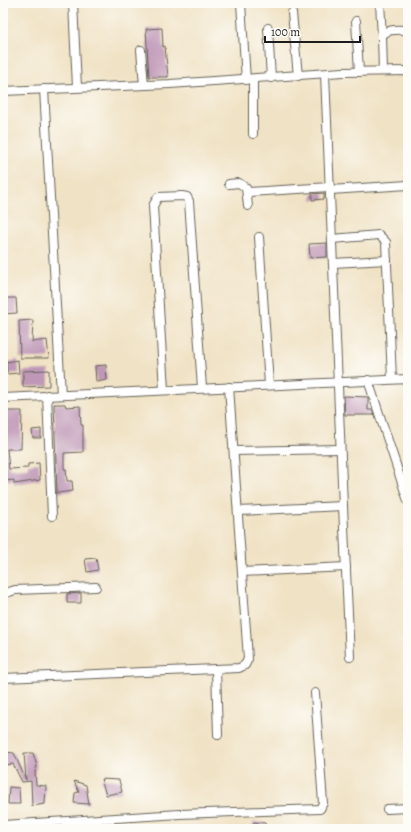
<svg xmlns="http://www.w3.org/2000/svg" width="411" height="832" font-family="Alegreya,serif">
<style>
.building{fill:#bf98b7}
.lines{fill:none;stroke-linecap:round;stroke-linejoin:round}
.minor-casing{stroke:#666157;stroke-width:10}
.minor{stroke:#fff;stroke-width:8}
</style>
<rect width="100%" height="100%" fill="#fdfcf7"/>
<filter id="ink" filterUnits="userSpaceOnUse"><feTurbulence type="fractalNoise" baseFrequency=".025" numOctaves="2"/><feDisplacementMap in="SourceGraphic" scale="8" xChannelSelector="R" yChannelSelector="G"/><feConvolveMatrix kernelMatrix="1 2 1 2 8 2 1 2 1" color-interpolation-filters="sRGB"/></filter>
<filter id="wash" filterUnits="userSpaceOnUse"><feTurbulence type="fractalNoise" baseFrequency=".012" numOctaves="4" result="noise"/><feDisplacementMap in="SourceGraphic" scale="16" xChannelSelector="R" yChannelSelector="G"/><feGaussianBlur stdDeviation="0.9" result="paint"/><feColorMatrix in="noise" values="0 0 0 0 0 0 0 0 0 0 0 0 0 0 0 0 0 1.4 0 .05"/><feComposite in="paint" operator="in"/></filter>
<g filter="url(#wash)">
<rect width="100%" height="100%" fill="#f0e2c4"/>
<g id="blocks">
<g class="building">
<polygon points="162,28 163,47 165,46 168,77 149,77 146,29"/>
<polygon points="324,193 324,199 312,200 312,194"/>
<polygon points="327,243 327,257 310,258 309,244"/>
<polygon points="3,298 16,298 17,313 3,314"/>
<polygon points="33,320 32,342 47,340 49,358 20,358 19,321"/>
<polygon points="18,360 19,373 7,374 6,362"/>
<polygon points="106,365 107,380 96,382 95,366"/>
<polygon points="49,370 49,386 23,387 23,371"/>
<polygon points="344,396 368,397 368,410 372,410 374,415 345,415"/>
<polygon points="54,404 65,404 66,407 80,406 81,425 83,425 83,452 64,453 64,469 66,469 67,481 72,481 73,491 57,493"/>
<polygon points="3,411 22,411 21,449 7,449 9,469 28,468 28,464 39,463 40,480 14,484 14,480 3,481"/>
<polygon points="41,429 41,438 33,438 32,430"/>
<polygon points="96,558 98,570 87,572 85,559"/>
<polygon points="81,593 81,603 67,603 67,594"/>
<polygon points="5,752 14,753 26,780 24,753 33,753 37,766 35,771 36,785 46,786 45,804 32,806 31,781 22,782 13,764 5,765"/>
<polygon points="101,779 119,780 122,792 106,795"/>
<polygon points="74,781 86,785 89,804 74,803 75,793 79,792"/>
<polygon points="9,787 19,788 20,804 8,804"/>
<polygon points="254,822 265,823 266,829 251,829"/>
</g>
</g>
</g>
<g filter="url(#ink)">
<use href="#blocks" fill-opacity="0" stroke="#666157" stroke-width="1"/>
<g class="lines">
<g class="minor-casing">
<g id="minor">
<polyline points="73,3 77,87"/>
<polyline points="241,3 246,80"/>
<polyline points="380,3 382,36"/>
<polyline points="292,13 298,76"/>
<polyline points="356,21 359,72"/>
<polyline points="268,28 271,78"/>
<polyline points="141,50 144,85"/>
<path d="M383 71 382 36C387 28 399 30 408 30"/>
<polyline points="325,74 343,506"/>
<polyline points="44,89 61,395"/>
<polyline points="3,91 170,84 343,72 408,71"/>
<polyline points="253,134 253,79"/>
<polyline points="229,184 239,183 246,188 248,206"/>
<polyline points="330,190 408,185"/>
<polyline points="248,192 330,187"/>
<polyline points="259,237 269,385"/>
<polyline points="332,239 379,235 386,242 392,379"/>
<polyline points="333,263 387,260"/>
<polyline points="368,380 408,501"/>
<polyline points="164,390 153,206 158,197 182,196 187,197 189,201 202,388"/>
<polyline points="47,395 52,516"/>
<polyline points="3,398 408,379"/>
<polyline points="234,451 340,449"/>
<polyline points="238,511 343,506 350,657"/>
<polyline points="242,572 346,567"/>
<polyline points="3,594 15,590 96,587"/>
<polyline points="216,669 218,735"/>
<polyline points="3,678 239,668 245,665 248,659 229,387"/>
<polyline points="387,809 408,808"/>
<polyline points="3,825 180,814 320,809 323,803 315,693"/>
</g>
</g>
<use href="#minor" class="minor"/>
</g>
</g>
<rect width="411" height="832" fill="none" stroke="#fdfcf7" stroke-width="16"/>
<path d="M265 36v6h95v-6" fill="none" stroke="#1c1c1c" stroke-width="2"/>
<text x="271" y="36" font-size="12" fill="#1c1c1c" stroke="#fdfcf7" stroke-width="3" paint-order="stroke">100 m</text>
</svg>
